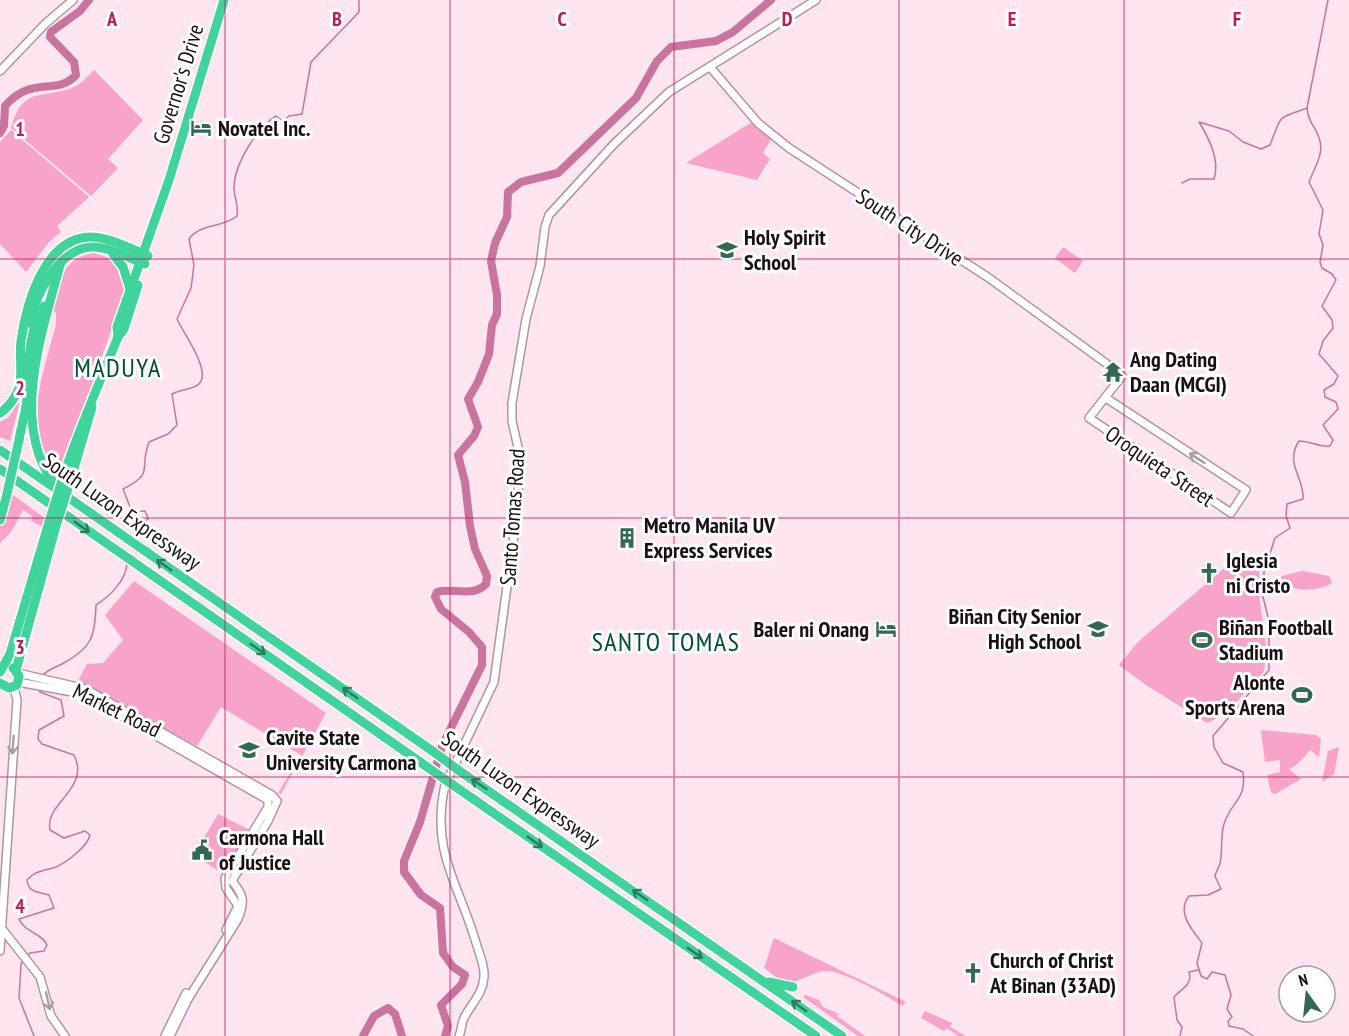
<svg xmlns="http://www.w3.org/2000/svg" width="1349" height="1036" font-family="'PT Sans Narrow',sans-serif">
<style>
.green{fill:#f8a3c9}
.lines{fill:none;stroke-linecap:round;stroke-linejoin:round}
.stream{stroke:#c9749c;stroke-width:1.5}
.river{stroke:#c9749c;stroke-width:8}
.secondary-casing{stroke:#b195a0;stroke-width:10}
.highway-casing{stroke:#fff;stroke-width:12}
.secondary{stroke:#fff;stroke-width:7}
.highway{stroke:#40d39b;stroke-width:9}
.highway-bridge-casing{stroke:#fff;stroke-width:12;stroke-linecap:butt}
.highway-bridge{stroke:#40d39b;stroke-width:9}
.oneway{stroke:#a39fa1}
.oneway2{stroke:#2f7b5e}
.grid{fill:none;stroke:#c2185b;stroke-width:1.5;stroke-opacity:0.55}
.labels{text-anchor:middle;stroke-width:6;stroke-linejoin:round;paint-order:stroke}
.street-label{font-size:22px;fill:#1a1014;stroke:#fff}
.poi-label{font-size:22px;font-weight:bold;fill:#1a1014;stroke:#fff;text-anchor:start}
.quarter-label{font-size:26px;letter-spacing:1.5px;fill:#004d34;stroke:#fff}
.grid-label{font-size:20px;text-anchor:middle;font-weight:bold;fill:#c2185b;stroke:#fff;stroke-width:6;stroke-linejoin:round;paint-order:stroke}
</style>
<rect width="100%" height="100%" fill="#fee5ef"/>
<g class="green">
<path d="M94 70 143 120 108 159 118 168 91 196 11 128C23 83 45 101 76 86 83 82 89 75 94 70Z"/>
<polygon points="752,122 771,139 763,153 770,159 757,180 686,163"/>
<polygon points="11,130 89,197 57,226 61,232 49,242 26,272 0,244 0,142"/>
<polygon points="1063,247 1083,261 1075,273 1055,258"/>
<path d="M94 253 115 260 126 289 59 476C16 442 45 369 56 324V312L52 311C57 284 62 257 94 253Z"/>
<polygon points="18,402 19,405 10,441 0,437 0,422 9,417"/>
<polygon points="9,492 46,519 43,527 31,521 32,516 23,510 11,532 0,543 0,527"/>
<path d="M1235 559 1246 566 1261 564C1252 599 1272 634 1264 670 1262 677 1251 685 1246 691 1234 706 1225 715 1207 723L1146 685 1119 665 1138 642Z"/>
<path d="M1302 571 1329 576 1332 583C1318 592 1292 592 1279 581L1282 576Z"/>
<polygon points="134,581 326,713 281,794 278,793 301,755 221,707 197,746 77,683 87,664 103,663 123,640 105,615"/>
<path d="M1261 730 1316 735 1321 739 1319 757 1310 750C1305 756 1297 766 1289 769L1301 779 1275 794 1271 792 1267 775 1280 772V760L1265 762Z"/>
<polygon points="1339,747 1334,774 1322,782 1328,751"/>
<polygon points="218,814 250,830 223,874 205,862 213,850 201,843"/>
<path d="M774 938 906 1002 902 1006C888 996 841 969 824 971 809 973 800 983 784 983L764 968Z"/>
<polygon points="805,995 819,1000 823,1007 839,1014 837,1016 865,1036 858,1036 803,997"/>
<polygon points="925,1011 952,1023 950,1027 966,1036 958,1036 947,1028 944,1031 921,1018"/>
</g>
<g class="lines">
<g class="stream">
<path d="M1182 183 1190 179H1214C1220 161 1209 138 1199 122L1229 131 1243 142 1261 149 1270 145C1283 112 1276 120 1307 108"/>
<path d="M132 538 136 529 143 526 148 518 145 511 132 512 123 489C156 472 138 471 149 442L168 434 177 425 172 394C180 389 192 390 199 384 212 371 183 333 177 319L191 288 194 265 189 239C200 223 223 228 237 216 239 206 234 197 234 188 234 164 257 128 276 116L283 121 289 116 302 114 311 62 359 12V0"/>
<path d="M42 676C48 669 54 668 62 664 92 648 95 637 96 605 110 596 127 580 127 562"/>
<path d="M27 956 30 953 44 951 47 945C41 932 25 933 19 919L54 908 49 895C39 892 28 893 27 880 36 870 44 871 56 867 67 862 88 846 90 835L85 831 64 838 50 830C44 803 91 789 74 755L42 744 38 739 39 730 64 716 61 700 40 692 38 689"/>
<polyline points="24,960 21,964 19,998 34,1036"/>
<path d="M1180 1036 1182 1027 1177 1020 1174 997C1182 988 1193 985 1189 972L1198 970"/>
<path d="M1253 1036 1243 1029 1229 1026 1228 1021 1232 1017 1227 1009 1231 995 1225 975 1212 972 1207 979 1201 976 1197 963 1202 943C1192 930 1176 912 1189 896L1208 895 1221 889 1215 876C1216 871 1219 868 1220 863 1223 850 1220 837 1224 824 1231 801 1247 800 1243 772L1223 763 1214 747 1213 736 1269 670V621L1263 597 1264 572 1275 538 1290 528 1286 516 1287 504 1303 499C1305 479 1284 463 1299 441 1310 441 1318 447 1330 446L1333 440 1323 425 1338 409 1336 402 1325 397 1324 390 1334 384 1338 376 1319 354 1323 341 1333 328 1332 320 1322 306 1336 280 1332 274 1322 268 1320 262 1323 245 1319 234 1323 210 1309 182C1315 166 1326 152 1318 135 1313 124 1308 121 1307 108L1328 0"/>
</g>
<g class="river">
<path d="M0 133 4 126 5 106C33 74 56 97 76 75L74 62 50 37 51 32 80 11 89 0"/>
<polyline points="363,1036 374,1016 388,1008 395,1014 402,1036"/>
<path d="M445 1036 448 1026 441 1005 462 984 465 975 453 967 443 953 440 908 421 895 404 872V861L420 822 442 746 482 665V647L469 632 441 609 435 597 437 592C453 587 473 598 486 584L487 576 475 549 470 526 465 482 458 455 474 436 478 427 468 399 478 382 489 354 492 325 497 314V295L491 261 495 243 507 217 508 192 521 182 558 173 636 98 657 61 671 47 716 41 733 32 771 0"/>
</g>
<g class="secondary-casing">
<g id="secondary">
<polyline points="710,67 758,123 789,148 989,278 1118,372 1122,376 1089,418 1231,513 1246,490 1106,398"/>
<polyline points="0,71 46,23 73,0"/>
<path d="M18 673 86 689 272 795 277 801 268 821 232 881C244 895 245 902 238 919L188 999 170 1036"/>
<polyline points="18,682 83,694 268,800 268,807 225,878 226,888 238,906 226,930"/>
<polyline points="3,930 40,977 51,1016 65,1036"/>
<polyline points="0,951 17,700 14,687"/>
<polyline points="165,1036 186,993"/>
<path d="M459 1036C462 1030 461 1024 464 1018 471 1004 483 994 484 977 485 967 480 955 477 946 460 885 430 853 445 785L494 682 517 513 520 456 512 421V403L526 319 540 266 545 227 549 215 614 144 669 92 816 0"/>
</g>
</g>
<g class="highway-casing">
<g id="highway">
<polyline points="113,254 123,267 130,289"/>
<path d="M29 323C36 295 58 249 91 247 108 246 129 258 145 264"/>
<polyline points="118,337 117,327 169,180 224,0"/>
<path d="M0 413C9 407 15 398 19 388 23 373 19 356 21 341 26 305 44 238 90 237 109 237 131 249 148 256"/>
<path d="M19 440C21 427 26 412 27 398 29 367 27 333 44 306"/>
<polyline points="0,450 431,750"/>
<polyline points="0,469 423,764"/>
<path d="M63 477C79 429 99 384 118 337L124 329 138 285"/>
<polyline points="70,482 92,407"/>
<path d="M54 483C9 424 43 329 60 265"/>
<polyline points="0,520 6,498"/>
<polyline points="16,670 56,526"/>
<polyline points="0,672 10,654 49,522"/>
<polyline points="0,683 9,688 17,685 19,676 13,668"/>
<polyline points="461,772 842,1036"/>
<polyline points="453,785 816,1036"/>
<polyline points="769,982 793,987"/>
</g>
</g>
<use href="#secondary" class="secondary"/>
<use href="#highway" class="highway"/>
<g class="highway-bridge-casing">
<g id="highway-bridge">
<polyline points="6,498 19,440"/>
<polyline points="49,522 63,477"/>
<polyline points="56,526 70,482"/>
<polyline points="431,750 461,772"/>
<polyline points="423,764 453,785"/>
</g>
</g>
<use href="#highway-bridge" class="highway-bridge"/>
</g>
<defs><path id="oneway-shaft" d="M-6 0H5M1.5-3L5.5 0L1.5 3" fill="none" stroke-width="1.6" stroke-linecap="round" stroke-linejoin="round" transform="scale(1.5)"/></defs>
<g class="oneway">
<use href="#oneway-shaft" transform="translate(1197 458) rotate(-147)"/>
<use href="#oneway-shaft" transform="translate(13 745) rotate(94)"/>
<use href="#oneway-shaft" transform="translate(48 1001) rotate(77)"/>
</g>
<g class="oneway2">
<use href="#oneway-shaft" transform="translate(82 527) rotate(35)"/>
<use href="#oneway-shaft" transform="translate(164 565) rotate(-145)"/>
<use href="#oneway-shaft" transform="translate(258 649) rotate(34)"/>
<use href="#oneway-shaft" transform="translate(350 693) rotate(-145)"/>
<use href="#oneway-shaft" transform="translate(479 784) rotate(-146)"/>
<use href="#oneway-shaft" transform="translate(535 842) rotate(35)"/>
<use href="#oneway-shaft" transform="translate(640 895) rotate(-145)"/>
<use href="#oneway-shaft" transform="translate(695 953) rotate(35)"/>
<use href="#oneway-shaft" transform="translate(799 1006) rotate(-145)"/>
</g>
<path class="grid" d="M225 0V1036M450 0V1036M674 0V1036M899 0V1036M1124 0V1036M0 259H1349M0 518H1349M0 777H1349"/>
<defs>
<g id="hotel-bare" transform="scale(1.62)"><path d="M-6-4.5h1.5V1H6V5H4.5V3h-9V5H-6ZM-4 0a1.8 1.8 0 1 1 3.6 0ZM.5 0V-2.5h3Q6-2.5 6 0Z" fill="#326a51" stroke="#fff" stroke-width="2.5" paint-order="stroke"/></g>
<g id="school-bare" transform="scale(1.62)"><path d="M0-5L7-2L0 1L-7-2ZM-4 1L0 2.5L4 1V4Q0 6-4 4Z" fill="#326a51" stroke="#fff" stroke-width="2.5" paint-order="stroke"/></g>
<g id="temple-bare" transform="scale(1.62)"><path d="M0-6L5-2H3V0L6.5 2.5H4V6H1.5V3h-3V6H-4V2.5H-6.5L-3 0V-2H-5Z" fill="#326a51" stroke="#fff" stroke-width="2.5" paint-order="stroke"/></g>
<g id="building-bare" transform="scale(1.62)"><path d="M-4-6H4V6H1V3H-1V6H-4ZM-2.5-4.3h1.7v1.8h-1.7ZM.8-4.3h1.7v1.8H.8ZM-2.5-1h1.7V.8h-1.7ZM.8-1h1.7V.8H.8Z" fill="#326a51" stroke="#fff" stroke-width="2.5" paint-order="stroke"/></g>
<g id="church-bare" transform="scale(1.62)"><path d="M-1.2-6h2.4v3.5h3.3v2.4h-3.3V6h-2.4V-.1h-3.3v-2.4h3.3Z" fill="#326a51" stroke="#fff" stroke-width="2.5" paint-order="stroke"/></g>
<g id="stadium-bare" transform="scale(1.62)"><path d="M0-5a6.5 5 0 1 0 0 10a6.5 5 0 1 0 0-10ZM-3.5-1.8h7v3.6h-7Z" fill="#326a51" stroke="#fff" stroke-width="2.5" paint-order="stroke"/></g>
<g id="university-bare" transform="scale(1.62)"><path d="M0-5L7-2L0 1L-7-2ZM-4 1L0 2.5L4 1V4Q0 6-4 4Z" fill="#326a51" stroke="#fff" stroke-width="2.5" paint-order="stroke"/></g>
<g id="civic-bare" transform="scale(1.62)"><path d="M-.6-6.5H3V-4.5H.6V-3L4-1V1h2V6H-6V1h2V-1L-.6-3ZM-1.2 2.5V6h2.4V2.5Z" fill="#326a51" stroke="#fff" stroke-width="2.5" paint-order="stroke"/></g>
</defs>
<g fill-rule="evenodd">
<use href="#hotel-bare" x="201" y="128"/>
<use href="#school-bare" x="727" y="250"/>
<use href="#temple-bare" x="1113" y="372"/>
<use href="#building-bare" x="627" y="538"/>
<use href="#church-bare" x="1209" y="573"/>
<use href="#hotel-bare" x="886" y="629"/>
<use href="#school-bare" x="1098" y="629"/>
<use href="#stadium-bare" x="1202" y="640"/>
<use href="#stadium-bare" x="1302" y="695"/>
<use href="#university-bare" x="249" y="750"/>
<use href="#civic-bare" x="202" y="850"/>
<use href="#church-bare" x="973" y="973"/>
</g>
<g class="labels">
<g class="street-label">
<text transform="translate(178 84) rotate(-73)" y="8">Governor's Drive</text>
<text transform="translate(910 227) rotate(33)" y="8">South City Drive</text>
<text transform="translate(1160 466) rotate(34)" y="8">Oroquieta Street</text>
<text transform="translate(122 511) rotate(35)" y="8">South Luzon Expressway</text>
<text transform="translate(512 517) rotate(-86)" y="8">Santo Tomas Road</text>
<text transform="translate(117 710) rotate(26)" y="8">Market Road</text>
<text transform="translate(521 789) rotate(35)" y="8">South Luzon Expressway</text>
</g>
<g class="poi-label">
<text x="218" y="136">Novatel Inc.</text>
<text x="744" y="245">Holy Spirit<tspan x="744" dy="25">School</tspan></text>
<text x="1130" y="367">Ang Dating<tspan x="1130" dy="25">Daan (MCGI)</tspan></text>
<text x="644" y="533">Metro Manila UV<tspan x="644" dy="25">Express Services</tspan></text>
<text x="1226" y="568">Iglesia<tspan x="1226" dy="25">ni Cristo</tspan></text>
<text x="1081" y="624" text-anchor="end">Biñan City Senior<tspan x="1081" dy="25">High School</tspan></text>
<text x="1219" y="635">Biñan Football<tspan x="1219" dy="25">Stadium</tspan></text>
<text x="869" y="637" text-anchor="end">Baler ni Onang</text>
<text x="1285" y="690" text-anchor="end">Alonte<tspan x="1285" dy="25">Sports Arena</tspan></text>
<text x="266" y="745">Cavite State<tspan x="266" dy="25">University Carmona</tspan></text>
<text x="219" y="845">Carmona Hall<tspan x="219" dy="25">of Justice</tspan></text>
<text x="990" y="968">Church of Christ<tspan x="990" dy="25">At Binan (33AD)</tspan></text>
</g>
<g class="quarter-label">
<text x="118" y="377">MADUYA</text>
<text x="666" y="651">SANTO TOMAS</text>
</g>
</g>
<g class="grid-label">
<text x="112" y="26">A</text>
<text x="337" y="26">B</text>
<text x="562" y="26">C</text>
<text x="787" y="26">D</text>
<text x="1012" y="26">E</text>
<text x="1237" y="26">F</text>
<text x="20" y="136">1</text>
<text x="20" y="395">2</text>
<text x="20" y="654">3</text>
<text x="20" y="913">4</text>
</g>
<g transform="translate(1307 994) rotate(345)"><circle r="28" fill="#ffffff" stroke="#a39fa1" stroke-width="1.5"/>
<path d="M0-4.5L10 22L0 15L-10 22Z" fill="#326a51"/>
<text y="-9" font-size="16" font-weight="bold" text-anchor="middle" fill="#1a1014">N</text>
</g>
</svg>
